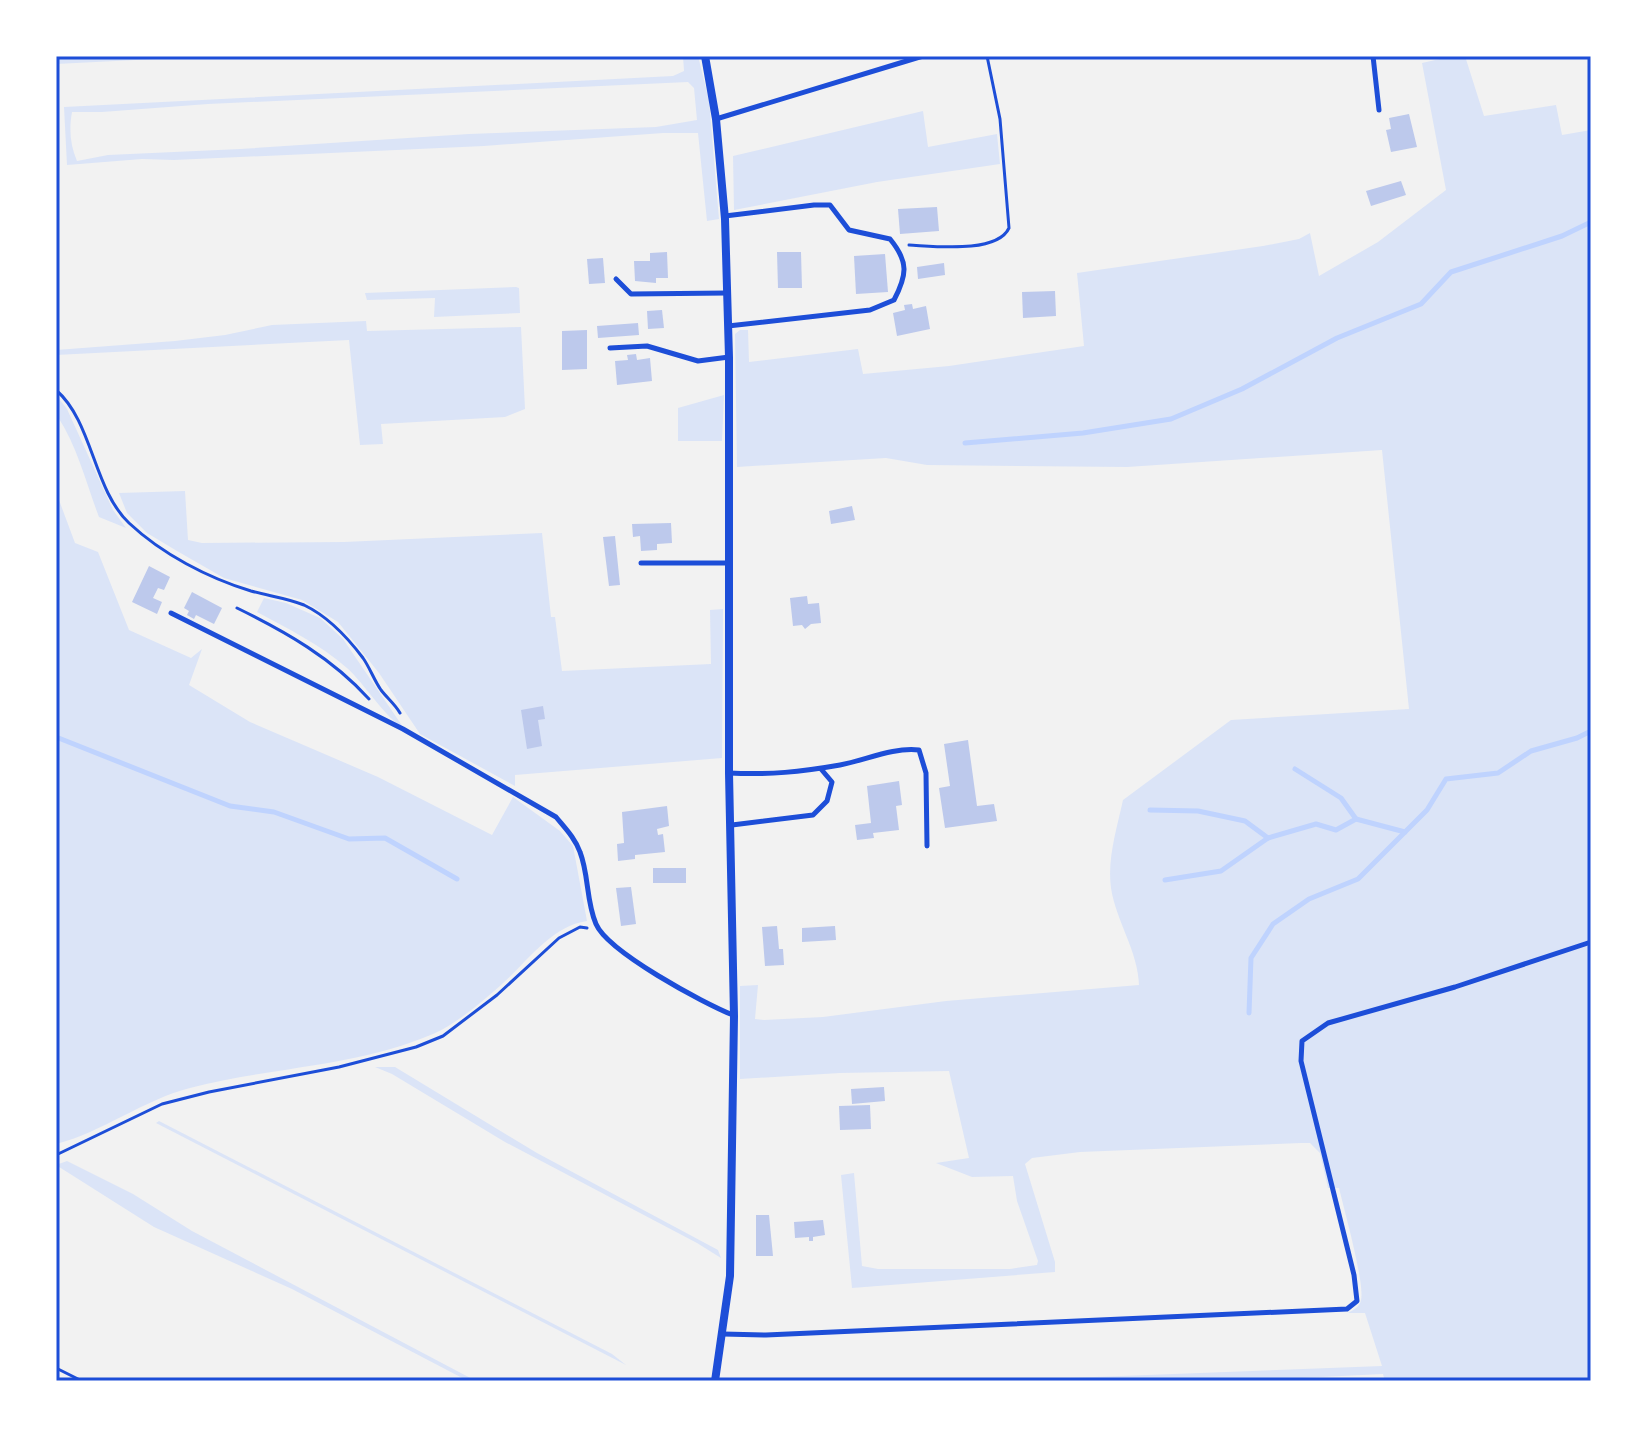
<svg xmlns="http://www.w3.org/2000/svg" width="1647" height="1437" font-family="'Times New Roman',serif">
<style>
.green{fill:#dbe4f7;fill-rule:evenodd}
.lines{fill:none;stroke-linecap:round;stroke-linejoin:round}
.stream{stroke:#bfd3fe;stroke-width:5}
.building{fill:#bdc9ec}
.path{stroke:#1d4ed8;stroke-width:3}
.service{stroke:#1d4ed8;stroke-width:5}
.minor{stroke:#1d4ed8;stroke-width:8}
.neatline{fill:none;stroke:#1d4ed8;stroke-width:3}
</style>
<rect width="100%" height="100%" fill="#f2f2f2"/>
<g class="green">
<polygon points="81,56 215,56 56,64 56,57"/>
<path d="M683 56H698L709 100 719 219 707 221 698 133H663L484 146 174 160 142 159 67 165 64 107 673 76 684 71ZM688 82 694 88 697 120 656 127 469 134 240 149 108 155 77 161C70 145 69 129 72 112H102L208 104Z"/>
<path d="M1453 56H1465L1484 116 1556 105 1562 135 1591 130V1381H1385L1383 1374 1239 1381H992L1382 1366 1365 1313H1348C1353 1310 1360 1307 1361 1300 1365 1284 1344 1209 1339 1188H1328L1320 1153 1310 1143H1301L1080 1152 1032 1158 1025 1164 1055 1262V1272L852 1288 841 1175 854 1173 862 1266 878 1269H1010L1037 1265 1038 1261 1017 1201 1013 1176 972 1177 936 1163 969 1158 949 1071 840 1073 740 1079V986L758 985 755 1019 764 1020 823 1017 946 1001 1139 985C1138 951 1116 921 1111 888 1107 859 1117 828 1123 800L1231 720 1409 709 1382 450 1127 467 927 465 886 458 737 467 735 334 740 330H748L749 362 858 349 863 374 949 366 1084 346 1077 273 1263 246 1299 239 1310 233 1319 276 1378 242 1446 190 1422 63Z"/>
<polygon points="923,111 928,147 997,134 1000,164 877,182 734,210 733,156"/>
<polygon points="516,287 519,288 520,313 434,317 435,298 367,300 365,293"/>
<polygon points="366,321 367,331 521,327 525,409 505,417 381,424 383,444 360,445 349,340 56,355 56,350 175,341 225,335 272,325"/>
<path d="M56 395 67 409 113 510 126 528 99 517C86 483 78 448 58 417L56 418Z"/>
<polygon points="724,395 722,441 678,441 678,408"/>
<polygon points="185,491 188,540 202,543 344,542 542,533 551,617 555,617 562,671 711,664 710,610 723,609 722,758 515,775 515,786 420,734 379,673 338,622 302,600 224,578 177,551 147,533 127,513 119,493"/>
<path d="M56 492 75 543 98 552 129 630 191 658 202 649 189 685 250 722 378 777 492 835 513 797 560 831 573 846 587 921C551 926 527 962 501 985 482 1002 456 1024 433 1034 356 1067 270 1067 190 1088 143 1100 103 1132 56 1144Z"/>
<path d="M264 598 286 603 320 618 343 639 403 727C387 720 364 683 347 668 320 644 288 629 257 612Z"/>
<polygon points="375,1067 395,1067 537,1153 718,1250 721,1258 697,1243 505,1142 392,1074"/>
<polygon points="159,1121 612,1354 626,1365 156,1123"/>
<polygon points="67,1161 133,1194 192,1231 476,1381 468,1381 292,1289 154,1227 56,1165"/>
</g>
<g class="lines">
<g class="stream">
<polyline points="965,443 1083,433 1171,419 1242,389 1337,338 1421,304 1451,272 1562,236 1591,222"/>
<polyline points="56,737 230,806 274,812 349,839 385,838 457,879"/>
<polyline points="1295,769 1341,798 1356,819"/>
<polyline points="1150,810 1198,811 1245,821 1268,838"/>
<polyline points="1165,880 1221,871 1268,838 1316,824 1336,830 1356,819 1405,832"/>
<polyline points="1249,1013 1251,958 1273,924 1309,899 1358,879 1427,810 1446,779 1498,773 1531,751 1577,738 1591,731"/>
</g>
</g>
<g class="building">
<polygon points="1409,114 1417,147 1391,152 1386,130 1391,129 1389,118"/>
<polygon points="1401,181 1406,195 1371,206 1366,191"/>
<polygon points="937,207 939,231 900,234 898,209"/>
<polygon points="667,252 668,278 656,278 656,283 635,281 634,261 650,261 650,253"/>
<polygon points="777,252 801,252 802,288 778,288"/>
<polygon points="885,254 888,292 856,294 854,256"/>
<polygon points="603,258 605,283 589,284 587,259"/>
<polygon points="944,263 945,275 918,279 917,267"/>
<polygon points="1055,291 1056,316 1023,318 1022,292"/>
<polygon points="912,304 913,309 926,306 930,329 897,336 893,313 905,310 904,305"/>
<polygon points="662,310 664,328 648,329 647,311"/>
<polygon points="638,323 639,335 598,338 597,326"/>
<polygon points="587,330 587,369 562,370 562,331"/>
<polygon points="636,354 637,360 650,358 652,381 617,385 615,361 628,360 627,355"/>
<polygon points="852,506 855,520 831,524 829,511"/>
<polygon points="671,523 672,543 657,544 657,550 641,551 640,536 633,537 632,524"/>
<polygon points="615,536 620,585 609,586 603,537"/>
<polygon points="149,566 170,577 164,590 158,588 153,598 162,602 157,614 132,602"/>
<polygon points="192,592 222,608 214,624 196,615 194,619 187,615 189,611 184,608"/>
<polygon points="807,596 808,604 819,603 821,623 811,624 805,629 802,625 793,626 790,598"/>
<polygon points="543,706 545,719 538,720 542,746 527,749 521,710"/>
<polygon points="968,740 977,806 994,804 997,821 945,828 939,788 950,786 944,744"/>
<polygon points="899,781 902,805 896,806 899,830 873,833 874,838 857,840 855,825 871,823 867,786"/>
<polygon points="667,806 669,826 657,829 658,835 663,834 665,852 635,855 635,859 618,861 617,844 624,843 622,812"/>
<rect x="653" y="868" width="33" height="15"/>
<polygon points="631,887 636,924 621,926 616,888"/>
<polygon points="777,926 779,949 783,949 784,965 765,966 762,927"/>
<polygon points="835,926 836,940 802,942 802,928"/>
<polygon points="884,1087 885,1101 852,1104 851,1089"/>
<polygon points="870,1105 871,1129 840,1130 839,1106"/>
<polygon points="756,1215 769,1215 773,1256 756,1256"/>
<polygon points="823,1220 825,1235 813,1237 813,1241 809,1241 809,1237 795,1238 794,1222"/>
</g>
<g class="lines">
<g class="path">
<path d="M909 245C933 246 997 254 1009 228L1000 119 987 56"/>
<path d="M56 390C93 422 93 489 129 523 162 554 208 578 251 591 269 596 287 598 304 605 327 616 348 638 363 658 370 668 374 680 381 690 387 698 395 704 400 713"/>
<path d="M237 608C286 632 332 658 369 699"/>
<polyline points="56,1155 162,1104 209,1092 339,1067 416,1047 443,1036 497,995 559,938 580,927 587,928"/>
<polyline points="56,1368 82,1381"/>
</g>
<g class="service">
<polyline points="1373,56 1379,110"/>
<polyline points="716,119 923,56"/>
<path d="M725 216 814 205H830L849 230 890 239C909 262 907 275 894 300L870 310 728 326"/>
<polyline points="616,279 631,294 727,293"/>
<polyline points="610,348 647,346 698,361 729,357"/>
<polyline points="641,563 729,563"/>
<path d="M171 613 403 729 556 817C565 828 575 838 580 852 589 875 586 901 596 924 608 952 703 1003 733 1015"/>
<path d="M729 773C770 775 800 772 840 765 866 760 893 747 919 750L926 773 927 846"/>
<polyline points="732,825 813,815 827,801 832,782 821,769"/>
<polyline points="723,1334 766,1335 1347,1309 1357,1301 1354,1275 1301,1061 1302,1041 1328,1023 1455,987 1591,942"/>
</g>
<polyline class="minor" points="705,56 716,119 725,219 729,357 729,773 734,1016 730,1276 715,1381"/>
</g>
<rect width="1647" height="1437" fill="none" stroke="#ffffff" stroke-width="116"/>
<rect x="58" y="58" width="1531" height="1321" class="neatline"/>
</svg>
